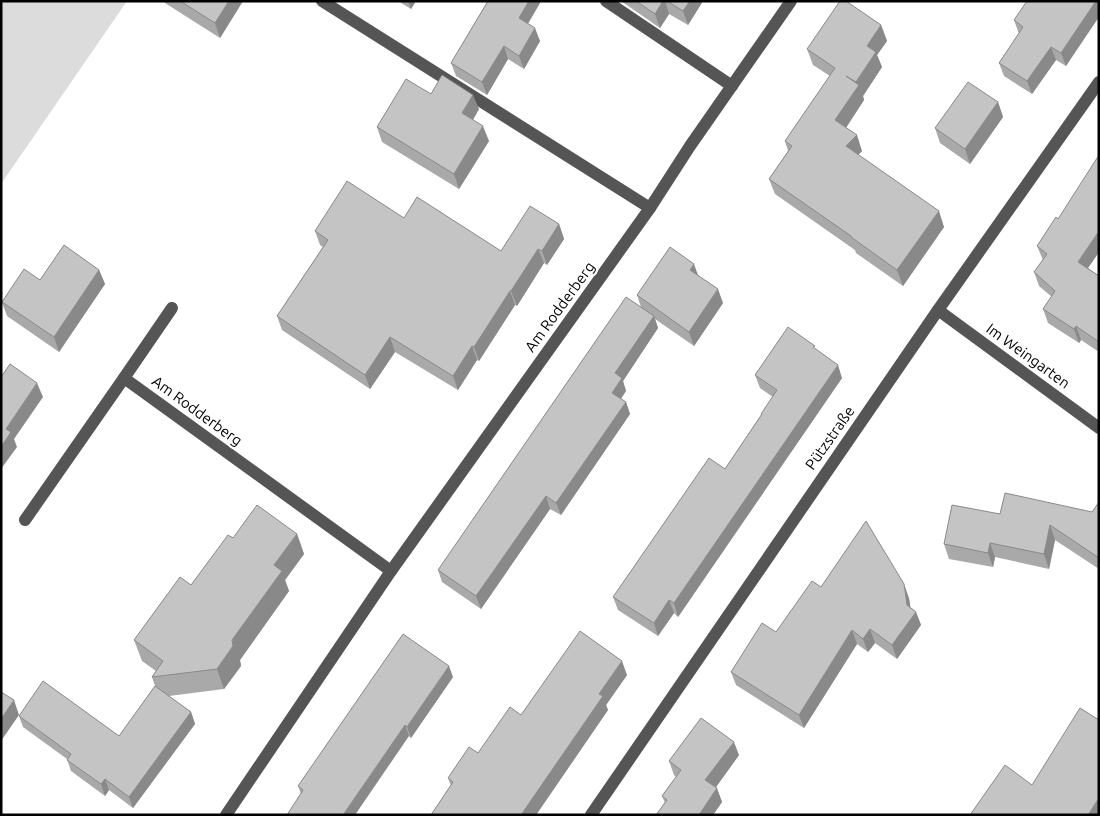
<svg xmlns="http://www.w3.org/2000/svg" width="1100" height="816" font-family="Ubuntu,sans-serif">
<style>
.green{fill:#dcdcdc}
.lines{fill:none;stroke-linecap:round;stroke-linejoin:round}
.minor{stroke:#555;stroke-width:12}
.wall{fill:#a9a9a9}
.shaded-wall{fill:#898989}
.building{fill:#c4c4c4;stroke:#898989}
.labels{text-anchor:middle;stroke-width:4.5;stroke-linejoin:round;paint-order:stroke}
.street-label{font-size:15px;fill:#000;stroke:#fff}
</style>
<rect width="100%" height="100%" fill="#fff"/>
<polygon class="green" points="1,1 127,1 1,184"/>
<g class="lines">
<g class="minor">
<polyline points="322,1 650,208"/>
<polyline points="606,1 732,86"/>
<polyline points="938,310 1099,428"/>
<polyline points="124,378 172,308"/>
<polyline points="25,520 124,378 391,571"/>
<polyline points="226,815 391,571 650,208 690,146 791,1"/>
<polyline points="591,815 938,310 1099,82"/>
</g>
</g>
<g class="wall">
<polygon points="164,1 243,1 220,38 165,3"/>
<polygon points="398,1 416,1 411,9"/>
<polygon points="488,1 539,1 540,3 528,24 540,41 524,69 508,59 487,95 456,76 451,63"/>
<polygon points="621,1 703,1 688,25 669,14 660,28"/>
<polygon points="1099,1 1066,66 1056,60 1032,94 1004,76 999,63 1019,34 1014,20"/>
<polygon points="881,25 887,41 877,55 882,67 863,96 864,100 846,128 862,151 858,155 944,227 903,286 856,253 855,250 775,194 769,179 788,151 785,141 830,76 813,65 807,49"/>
<polygon points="431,94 479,109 473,120 489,141 459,189 382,142 377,127"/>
<polygon points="998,102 1003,117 970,164 940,143 935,128"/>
<polygon points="404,218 501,251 559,224 564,239 547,265 544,263 517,306 515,305 479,361 477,360 458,390 395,352 370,389 282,330 277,316 323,247 320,245 315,231"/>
<polygon points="1037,246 1099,252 1088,268 1099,276 1099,352 1081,340 1079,343 1048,323 1043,309 1052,297 1039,286 1034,272 1043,260"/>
<polygon points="99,270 105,284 59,352 7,316 2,302 40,280"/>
<polygon points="698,275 723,303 694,346 655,319 658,328 623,381 626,391 621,399 626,402 630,414 561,515 550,509 481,609 442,582 438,570 641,307 637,295"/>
<polygon points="816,349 842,378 678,617 674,613 658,636 618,610 613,597 725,469 773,397 760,388 755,375"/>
<polygon points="1099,502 1099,569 1055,540 1049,569 995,557 993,567 949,559 944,544 1000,514 1092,512"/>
<polygon points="297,534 304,554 285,580 289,591 240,660 241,666 224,689 169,696 191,712 195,724 133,808 109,790 105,796 71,771 67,759 23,727 19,716 119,736 155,686 152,677 156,671 142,661 134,640 191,585 233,538"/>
<polygon points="909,598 910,607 916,612 921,625 897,659 875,643 868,652 857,644 804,728 736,685 731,672 776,632"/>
<polygon points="627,675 606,705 608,710 536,815 431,815 451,786 448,778 478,753 521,715"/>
<polygon points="453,677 411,738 409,736 301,794 298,786"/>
<polygon points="739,755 716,787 722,802 713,815 656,815 665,803 662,796 676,777 674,775 669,761"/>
</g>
<g class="shaded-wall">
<polygon points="229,1 243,1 220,38 215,23"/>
<polygon points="408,1 416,1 411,9"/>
<polygon points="529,1 539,1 540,3 523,31 519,18"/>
<polygon points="663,1 665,1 669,14 660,28 655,14"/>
<polygon points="690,1 703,1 688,25 683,11"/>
<polygon points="1096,1 1099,1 1099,17 1066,66 1061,53"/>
<polygon points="881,25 887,41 877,55 882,67 863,96 864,100 841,135 835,120 867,46"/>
<polygon points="535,28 540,41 524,69 519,56"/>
<polygon points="504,46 508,59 487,95 482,82"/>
<polygon points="1051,47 1056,60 1032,94 1027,81"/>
<polygon points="473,95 479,109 468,128 462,113"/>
<polygon points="998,102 1003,117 970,164 965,149"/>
<polygon points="483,126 489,141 459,189 454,174"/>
<polygon points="857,135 862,151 852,161 846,146"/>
<polygon points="939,211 944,227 903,286 897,270"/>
<polygon points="559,224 564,239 547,265 542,251"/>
<polygon points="1099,231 1099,252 1083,275 1078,262"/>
<polygon points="538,249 544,263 517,306 511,291"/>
<polygon points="694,264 699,278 690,270"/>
<polygon points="99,270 105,284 59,352 54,337"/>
<polygon points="718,289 723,303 694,346 689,332"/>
<polygon points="510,291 515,305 479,361 474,347"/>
<polygon points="654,316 658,328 623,381 626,391 616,405 612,393 615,373"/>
<polygon points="1076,326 1081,340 1079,343 1074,329"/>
<polygon points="390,337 395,352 370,389 365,375"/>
<polygon points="472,346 477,360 458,390 453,376"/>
<polygon points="838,365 842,378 678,617 674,603"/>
<polygon points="37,383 43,397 14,439 17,447 1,469 1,447 6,429"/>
<polygon points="626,402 630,414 561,515 556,503"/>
<polygon points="546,496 550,509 481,609 476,596"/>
<polygon points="1050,525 1055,540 1049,569 1044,554"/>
<polygon points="297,534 304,554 285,580 289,591 240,660 241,666 224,689 217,669 274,565"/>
<polygon points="990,543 995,557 993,567 988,553"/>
<polygon points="904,584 909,598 912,618 916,612 921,625 897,659 892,645 907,605"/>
<polygon points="669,600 674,613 658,636 654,623"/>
<polygon points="870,629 875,643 868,652 863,639"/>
<polygon points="852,630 857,644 804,728 799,715"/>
<polygon points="622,661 627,675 606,705 608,710 536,815 521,815 599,694"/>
<polygon points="449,666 453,677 411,738 407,727"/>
<polygon points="14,700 19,715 1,741 1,719"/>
<polygon points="191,712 195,724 133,808 129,797"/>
<polygon points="405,725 409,736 355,815 343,815"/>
<polygon points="734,742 739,755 711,794 705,780"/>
<polygon points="105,779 109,790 105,796 101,784"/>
<polygon points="717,788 722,802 713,815 699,815"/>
<polygon points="1099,798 1099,815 1088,815"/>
</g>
<g class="building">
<polygon points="180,1 229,1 215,23"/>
<polygon points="488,1 529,1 519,18 535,28 519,56 504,46 482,82 451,63"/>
<polygon points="636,1 663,1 655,14"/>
<polygon points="667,1 690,1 683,11"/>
<polygon points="840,1 846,1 881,25 867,46 876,52 856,82 846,76 859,85 835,120 857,135 846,146 939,211 897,270 851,237 851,236 769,179 792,146 785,141 835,68 807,49"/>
<polygon points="1027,1 1096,1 1061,53 1051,47 1027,81 999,63 1023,27 1014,20"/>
<polygon points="442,75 473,95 462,113 483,126 454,174 377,127 406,79 431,94"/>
<polygon points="968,82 998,102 965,149 935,128"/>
<polygon points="1099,155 1099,231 1078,262 1099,276 1099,342 1076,326 1074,329 1043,309 1055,291 1034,272 1047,254 1037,246 1056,217 1058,219"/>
<polygon points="347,181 404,218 417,197 501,251 530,206 559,224 542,251 538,249 511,291 510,291 474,347 472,346 453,376 390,337 365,375 277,316 328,240 315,231"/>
<polygon points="64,245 99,270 54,337 2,302 24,269 40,280"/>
<polygon points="670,247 694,264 690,270 718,289 689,332 637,295"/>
<polygon points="626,297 654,316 615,373 622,378 612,393 626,402 556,503 546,496 476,596 438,570"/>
<polygon points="788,327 815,346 813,347 838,365 674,603 669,600 654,623 613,597 709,458 725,469 762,414 761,414 777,390 755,375"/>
<polygon points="10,364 37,383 6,429 11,432 1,447 1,377"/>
<polygon points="1005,493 1092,512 1099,502 1099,558 1050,525 1044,554 990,543 988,553 944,544 952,505 1000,514"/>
<polygon points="257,505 297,534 274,565 282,571 232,640 233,646 217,669 152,677 163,661 134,640 180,577 191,585 228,535 233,538"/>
<polygon points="866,521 904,584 907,605 916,612 892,645 870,629 863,639 852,630 799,715 731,672 762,623 776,632 812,581 821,587"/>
<polygon points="580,631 622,661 599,694 603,696 521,815 431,815 453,782 448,778 469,747 478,753 510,707 521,715"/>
<polygon points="403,634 449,666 407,727 405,725 343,815 287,815 303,790 298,786"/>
<polygon points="43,681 119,736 155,686 191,712 129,797 105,779 101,784 67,760 71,754 19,716"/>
<polygon points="1,692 14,700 1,719"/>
<polygon points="1080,708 1099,720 1099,798 1088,815 970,815 1005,765 1032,785"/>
<polygon points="701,718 734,742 705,780 717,788 699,815 656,815 667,800 662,796 681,770 669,761"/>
</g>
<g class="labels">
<g class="street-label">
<text transform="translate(560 307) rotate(-54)" y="5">Am Rodderberg</text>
<text transform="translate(1028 356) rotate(36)" y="5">Im Weingarten</text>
<text transform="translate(197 411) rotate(36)" y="5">Am Rodderberg</text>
<text transform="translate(830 438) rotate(-55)" y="5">Pützstraße</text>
</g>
</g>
<rect width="1100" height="816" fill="none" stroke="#000000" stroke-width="5"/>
</svg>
